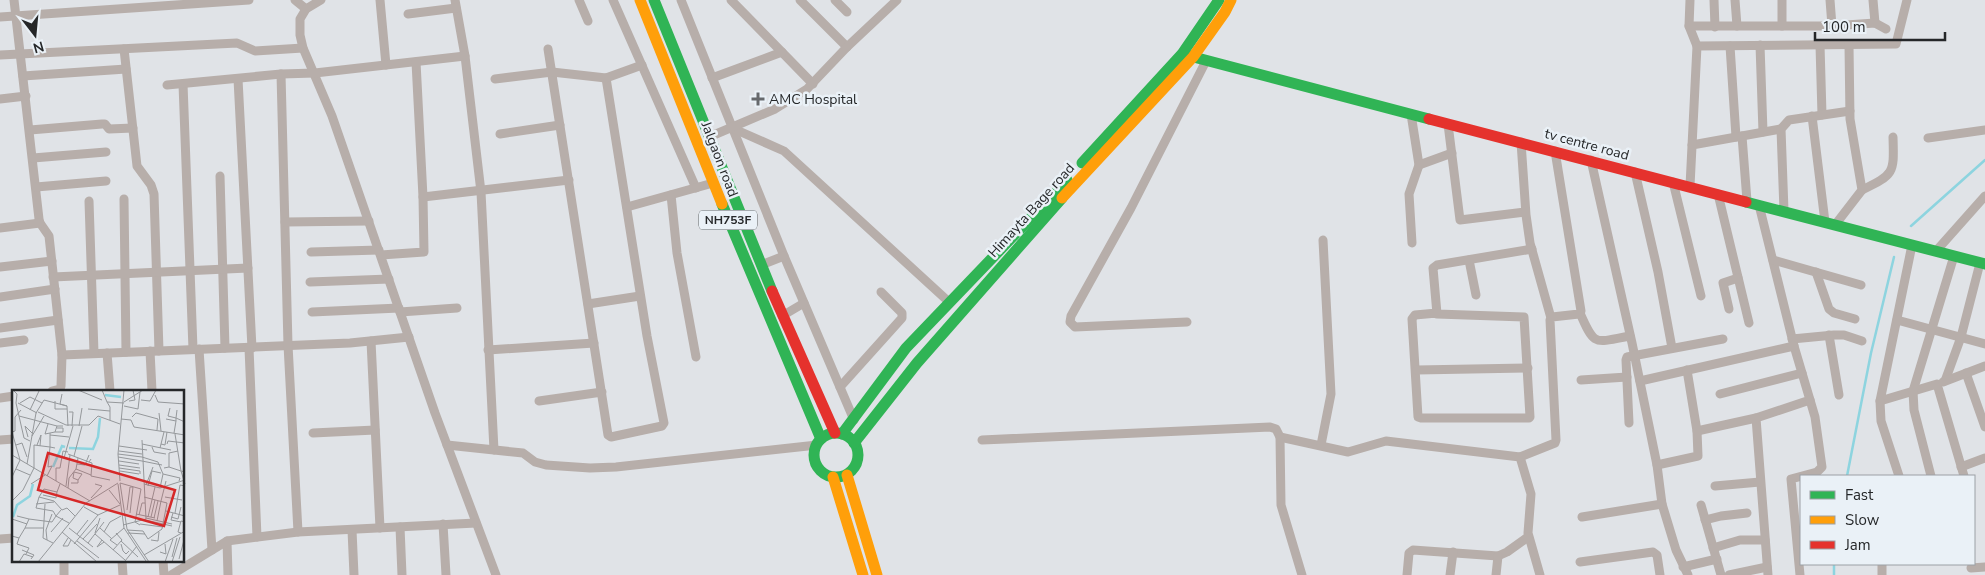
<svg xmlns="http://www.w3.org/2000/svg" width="1985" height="575" font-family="'Nunito Sans',sans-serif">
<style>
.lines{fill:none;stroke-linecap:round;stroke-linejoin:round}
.stream{stroke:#8dd4df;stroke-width:2.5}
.street{stroke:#b7aeaa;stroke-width:9}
.fast{stroke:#30b455;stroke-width:11}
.slow{stroke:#ff9f0a;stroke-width:11}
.jam{stroke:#e5322d;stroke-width:11}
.poi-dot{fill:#66696c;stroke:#eaf1f7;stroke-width:2}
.labels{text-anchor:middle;stroke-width:5;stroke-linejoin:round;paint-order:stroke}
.shield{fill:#eaf1f7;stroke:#606467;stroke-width:1}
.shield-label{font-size:12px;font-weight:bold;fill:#252729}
.poi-label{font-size:14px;fill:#252729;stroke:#eaf1f7;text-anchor:start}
.street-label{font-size:14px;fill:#252729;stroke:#eaf1f7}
.inset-river{fill:none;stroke:#8dd4df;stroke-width:2.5}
.inset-road{fill:none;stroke:#95989b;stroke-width:1}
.view{fill:#d62828;fill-opacity:0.15;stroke:#d62828;stroke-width:2.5}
.inset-edge{fill:none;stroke:#252729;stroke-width:2.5}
</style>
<rect width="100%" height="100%" fill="#e0e3e7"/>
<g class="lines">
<g class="stream">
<polyline points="1911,226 1985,160"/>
<polyline points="1847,476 1871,353 1894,257"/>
<polyline points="1834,575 1834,564"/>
</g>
<g class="street">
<polyline points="14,0 39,219 40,223 49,236 62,355 350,343 409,337"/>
<polyline points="295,0 306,9"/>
<polyline points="321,0 306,9 300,19 300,35 303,48 332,116 435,413 496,575"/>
<polyline points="380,0 386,65"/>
<polyline points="455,0 465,56 481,192 494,450"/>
<polyline points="579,0 588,21"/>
<polyline points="613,0 696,188"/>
<polyline points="681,0 784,256 854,420"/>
<polyline points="731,0 813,84"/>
<polyline points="800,0 847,47"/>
<polyline points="835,0 847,12"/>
<polyline points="1690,0 1689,26 1697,46"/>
<polyline points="1714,0 1715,27"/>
<polyline points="1735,0 1737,26"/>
<polyline points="1782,0 1782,26"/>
<polyline points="1830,0 1832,26"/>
<polyline points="1873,0 1875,23"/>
<polyline points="408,14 456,8"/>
<polyline points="0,17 249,0"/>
<polyline points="1689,26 1832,26 1875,23 1886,29"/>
<polyline points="1760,45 1763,132"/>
<polyline points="1820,45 1822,115"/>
<polyline points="1730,46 1736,137"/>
<polyline points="124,49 137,166 151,185 154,194 159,351"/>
<polyline points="548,49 608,435 611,437 662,426 664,423 647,336 606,78"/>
<polyline points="0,55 237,43 255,51 303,48"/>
<polyline points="281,74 288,345 298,532"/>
<polyline points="23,76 126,69"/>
<polyline points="712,78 782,52"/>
<polyline points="238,79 252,348"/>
<polyline points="495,79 552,72 606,78 642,65"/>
<polyline points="183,84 193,349"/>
<polyline points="167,85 281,74 315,73 465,56"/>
<polyline points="0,99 26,96"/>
<polyline points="1411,114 1419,165 1409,194 1412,243"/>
<polyline points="1812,116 1825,222"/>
<polyline points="1448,124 1460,220 1525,212"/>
<polyline points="732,128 784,151 949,302"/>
<polyline points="30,130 102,124 105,124 109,129 133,128"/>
<polyline points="500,134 560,125"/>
<polyline points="1742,136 1747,201"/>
<polyline points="709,137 775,109 807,89 847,47 897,0"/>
<polyline points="1928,138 1985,130"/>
<polyline points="1521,142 1526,215 1530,243 1551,318"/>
<polyline points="1692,145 1781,129"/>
<polyline points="33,158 106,152"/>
<polyline points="1591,160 1632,343 1657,465 1662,504 1676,550 1688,575"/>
<polyline points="1419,165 1452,153"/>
<polyline points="1635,172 1658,272 1672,348"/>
<polyline points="220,176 225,348"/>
<polyline points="1673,182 1701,296"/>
<polyline points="1690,186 1697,46 1896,44 1907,0"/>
<polyline points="36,187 106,181"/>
<path d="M1862 190C1895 174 1894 173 1893 137"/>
<polyline points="1718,194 1749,323"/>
<polyline points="671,195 677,253 696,357"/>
<polyline points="423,197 569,180"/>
<polyline points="124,199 126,352"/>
<polyline points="89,201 94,353"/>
<polyline points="1759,205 1794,346 1810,400 1756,418 1768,575"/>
<polyline points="627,207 713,183"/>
<polyline points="1784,211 1781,129 1789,120 1850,111"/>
<polyline points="285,222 369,221"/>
<polyline points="1835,225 1862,190 1850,119 1849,45"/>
<polyline points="0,228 40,223"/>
<polyline points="1912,245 1880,401 1937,384 1964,476"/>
<polyline points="1937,250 1985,196"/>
<polyline points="311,252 379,250"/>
<polyline points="381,255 424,252 423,197 416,62"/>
<polyline points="1469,260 1476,295"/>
<polyline points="1773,260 1861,285"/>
<polyline points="761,265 784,256"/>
<polyline points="0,267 52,261"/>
<polyline points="1816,272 1829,309 1834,313 1855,319"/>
<polyline points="53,277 248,268"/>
<polyline points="310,282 389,279"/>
<polyline points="0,297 55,289"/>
<polyline points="588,304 640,296"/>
<polyline points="1729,309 1723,283 1738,278"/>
<polyline points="312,312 399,308"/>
<polyline points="400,312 457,308"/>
<polyline points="1437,313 1415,315 1412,319 1418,417 1421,418 1529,418 1530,417 1524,317 1437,314 1433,268 1437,265 1532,249"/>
<path d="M1580 313C1595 348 1595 342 1630 336"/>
<polyline points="782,316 804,303"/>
<polyline points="1897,320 1985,344"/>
<polyline points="1187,322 1075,327 1070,322 1071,316 1131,208 1206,61"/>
<polyline points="0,328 58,320"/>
<polyline points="1829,335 1839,395"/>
<polyline points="1792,339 1834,335 1844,335 1862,341"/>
<polyline points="371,341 380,528"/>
<polyline points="0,343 24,340"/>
<polyline points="249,348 257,537"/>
<polyline points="199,349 212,550"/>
<polyline points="488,350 594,343"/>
<polyline points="150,351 152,391"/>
<polyline points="107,353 110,391"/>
<polyline points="1417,370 1528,368"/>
<polyline points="1966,373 1985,427"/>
<polyline points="1581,380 1627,377"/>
<polyline points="1640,381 1794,346"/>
<polyline points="1945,381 1961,337 1980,263"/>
<polyline points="1943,382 1985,366"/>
<polyline points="840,387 902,318 902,313 881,292"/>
<polyline points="52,391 60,389 61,386 62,355"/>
<polyline points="1720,394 1802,373"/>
<polyline points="0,398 14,396"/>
<polyline points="539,401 602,392"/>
<polyline points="1880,401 1881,421 1899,476"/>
<polyline points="1629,423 1626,360 1627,357 1723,339"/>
<polyline points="1697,431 1756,418"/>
<polyline points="313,433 375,430"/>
<polyline points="1280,437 1348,452 1386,441 1520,457 1531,494 1528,533 1540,575"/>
<polyline points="0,440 14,439"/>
<polyline points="982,440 1270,427 1276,429 1280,437 1281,505 1302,575"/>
<polyline points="447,445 523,453 535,462 546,465 590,468 616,467 817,445"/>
<polyline points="1321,445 1331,394 1323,240"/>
<polyline points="1520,457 1555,443 1556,440 1550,320 1552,317 1579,314 1581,311 1555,151"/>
<polyline points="1657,465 1698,456 1697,431 1687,370"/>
<polyline points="1961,467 1985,458"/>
<polyline points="1931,476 1914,410 1913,391 1954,256"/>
<polyline points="1715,486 1760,482"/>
<polyline points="1701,505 1721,575"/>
<polyline points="1582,517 1662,504"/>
<polyline points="1705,520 1721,516 1747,513"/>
<polyline points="443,524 446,575"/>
<polyline points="400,527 402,575"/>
<polyline points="352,530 354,575"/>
<polyline points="0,539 14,538"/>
<polyline points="227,541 228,575"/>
<polyline points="1713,548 1740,540 1765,540"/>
<polyline points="64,561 64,575"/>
<polyline points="122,561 123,575"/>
<polyline points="163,561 164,575"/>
<polyline points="1580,562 1653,552 1657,555 1660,575"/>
<polyline points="1683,567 1717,559"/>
<polyline points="1971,568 1985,567"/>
<polyline points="171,575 227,541 298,532 476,523"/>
<polyline points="1407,575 1409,553 1413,550 1498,556 1507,552 1528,537"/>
<polyline points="1450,575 1453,552"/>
<polyline points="1496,575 1498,556"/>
<polyline points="1729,575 1767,567"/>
<polyline points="1800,575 1791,479 1817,472 1822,467 1815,417 1810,400"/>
<polyline points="1882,575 1882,564"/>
</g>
<g class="fast">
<polyline points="654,0 772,291"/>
<polyline points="1186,55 1429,119"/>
<polyline points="1082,163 1182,54 1219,0"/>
<polyline points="1746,202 1985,264"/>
<polyline points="722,204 821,439"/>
<circle cx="836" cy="455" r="22"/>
<polyline points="842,434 906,348 1067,180"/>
<polyline points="854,443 917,363 1062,198"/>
</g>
<g class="slow">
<polyline points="640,0 722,204"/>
<polyline points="1062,198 1193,57 1225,12 1231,0"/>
<polyline points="847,475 877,575"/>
<polyline points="833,477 863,575"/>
</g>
<g class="jam">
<polyline points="1429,119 1746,202"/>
<polyline points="772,291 835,433"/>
</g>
</g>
<path class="poi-dot" d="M755.5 91.5h5v5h5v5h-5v5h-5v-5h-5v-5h5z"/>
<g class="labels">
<rect class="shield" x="699" y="210.5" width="58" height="19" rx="4"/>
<g class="shield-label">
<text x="728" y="224">NH753F</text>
</g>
<g class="poi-label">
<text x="769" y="104">AMC Hospital</text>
</g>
<g class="street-label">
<text transform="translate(1587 144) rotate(15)" y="5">tv centre road</text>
<text transform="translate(720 159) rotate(69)" y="5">Jalgaon road</text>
<text transform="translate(1031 210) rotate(-48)" y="5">Himayta Bage road</text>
</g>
</g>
<g transform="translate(12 390)">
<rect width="172" height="172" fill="#e0e3e7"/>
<path class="inset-river" d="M93 5 109 7M57 58 81 59 86 47 88 28M41 77 50 56 53 57M1 127 5 115 18 106 21 94"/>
<path class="inset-road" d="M1 0 5 4 4 13 12 48 18 51M66 0 90 10M90 0 95 12 112 13M50 4 48 14 55 16M143 5 146 12 173 14M129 10 138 11 144 0M43 11V19H55M117 11 123 10 121 0M95 12 98 17V30M112 12 131 0M6 13 25 23M8 13 18 7 30 13M112 16 126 19 128 2M158 18 156 26 164 28V31M76 19 98 21M18 20 27 1M165 20 164 28 173 32M26 22 54 35H77L86 26 108 34M57 22H61L60 36M147 23 149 41M7 26 45 36M120 27 124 23 146 29 145 40M109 29 119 30 122 37 173 45M154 29 164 31 162 43M36 34 33 44 38 43M67 36 70 18M43 42H51V38H45M38 45 57 47M20 46 32 26M16 47 13 36 20 43M130 54 159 60M149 54 153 55 155 42M155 54 156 51 173 53M4 55 10 53 15 67M25 55 29 45 28 56M107 56 135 60M140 57 142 62 154 64M43 58 38 57V43L43 42 45 36H51M148 58 152 42M107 61 130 64M56 64 77 72 79 69M106 64 130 67M0 65 78 111M62 66 70 36M106 67 130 71M130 67 146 72 151 84 148 98M52 68 61 36M66 68 64 79 79 85M107 71 127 74M130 71 150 75M77 72 80 73 79 86 98 90M15 74 24 23 32 10 55 16 56 36M65 74 73 75 77 65M107 75 128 78M157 77V63L166 61M107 78 128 81V84M152 78 157 77 169 81 163 44M4 79 18 85M108 81 127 84M173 82 169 81 173 94M151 84 168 88 167 91M0 87 8 70 0 42 3 41V27L9 20M44 91V78H48L51 61 56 62M108 91 106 64 112 0M59 93H66V90L61 88 62 82 70 84 66 90M108 93 129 99M108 93 115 139 137 172M19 94 33 85M48 94 45 102 32 99 27 107 42 111 50 120 55 118 63 126M106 94 112 138 134 171M132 94 148 98 173 90M134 95 141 77M54 96 58 65M136 96 140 81 149 83M56 98 57 88 64 79M97 100 108 114M31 105 44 108 45 102M153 107 170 110M79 108 90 96 83 94M0 111 11 100 22 78V55L38 57 36 77 40 76 35 86M149 111 154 91M24 114 42 112M33 114 31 148 41 153M72 117 86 125M49 120 44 126 57 133M115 120 118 97H121L118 123M154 121 173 126M161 123 159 130 169 132M163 123 168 95 173 96M124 124 143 128M127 125 130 113H133M5 126 17 129 13 138H31M136 127 143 97M139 127 143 110M159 127 166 129 169 117M134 128 160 134M142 128 146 111M0 129 15 134M17 129 40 132 44 126 41 121 24 118 27 107M133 130 160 136M145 131 149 111M128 134 151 137M111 135 134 129 130 50M128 135 123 132 129 99M57 138 81 157M88 138 100 149M115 140 131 141 136 149 150 139 155 113 132 107M39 142 51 128M50 142 85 172M92 142 98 132 109 126M83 143 88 128M116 143 133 144M169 143 166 142 169 131 173 132M65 144 76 130M83 144 113 170M0 146 7 148 13 138M7 148 5 154 17 158 14 164M56 148 51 156H56L59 150M71 149 85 134M35 150 34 140 40 124M90 150 85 157 92 152M139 150 146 151 147 142M65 151 87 168M109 151 126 167M76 153 92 132M62 154 86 125 108 115M109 154 111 161 114 164 117 161M105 155 98 150 112 138M10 160 22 165 19 169M101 160 110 150 104 143M148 162 154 164 153 154M132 165 173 141M160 167 165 148M167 169 172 150M113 171 125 156M7 172 12 164 21 167M26 172 74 113 106 93M153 172 161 149M160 172 168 147"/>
<path class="view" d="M36 63 163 100 152 136 26 100Z"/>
<rect width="172" height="172" class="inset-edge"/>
</g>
<rect x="1800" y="475" width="175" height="90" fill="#eaf1f7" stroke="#9ba0a5"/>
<rect x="1810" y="491" width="25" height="8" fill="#30b455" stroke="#9ba0a5"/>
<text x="1845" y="500" font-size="15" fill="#252729">Fast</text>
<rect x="1810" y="516" width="25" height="8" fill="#ff9f0a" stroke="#9ba0a5"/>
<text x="1845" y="525" font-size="15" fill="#252729">Slow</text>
<rect x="1810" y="541" width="25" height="8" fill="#e5322d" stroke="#9ba0a5"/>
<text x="1845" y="550" font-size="15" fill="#252729">Jam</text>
<g transform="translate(35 35) rotate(164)" stroke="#eaf1f7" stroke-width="4" paint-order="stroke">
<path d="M0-4L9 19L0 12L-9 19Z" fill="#252729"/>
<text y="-8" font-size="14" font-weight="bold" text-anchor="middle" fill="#252729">N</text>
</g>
<path d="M1815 32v8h130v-8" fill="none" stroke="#252729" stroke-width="2.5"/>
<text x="1822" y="32" font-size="15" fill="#252729" stroke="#eaf1f7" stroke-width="4" paint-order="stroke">100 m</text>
</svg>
